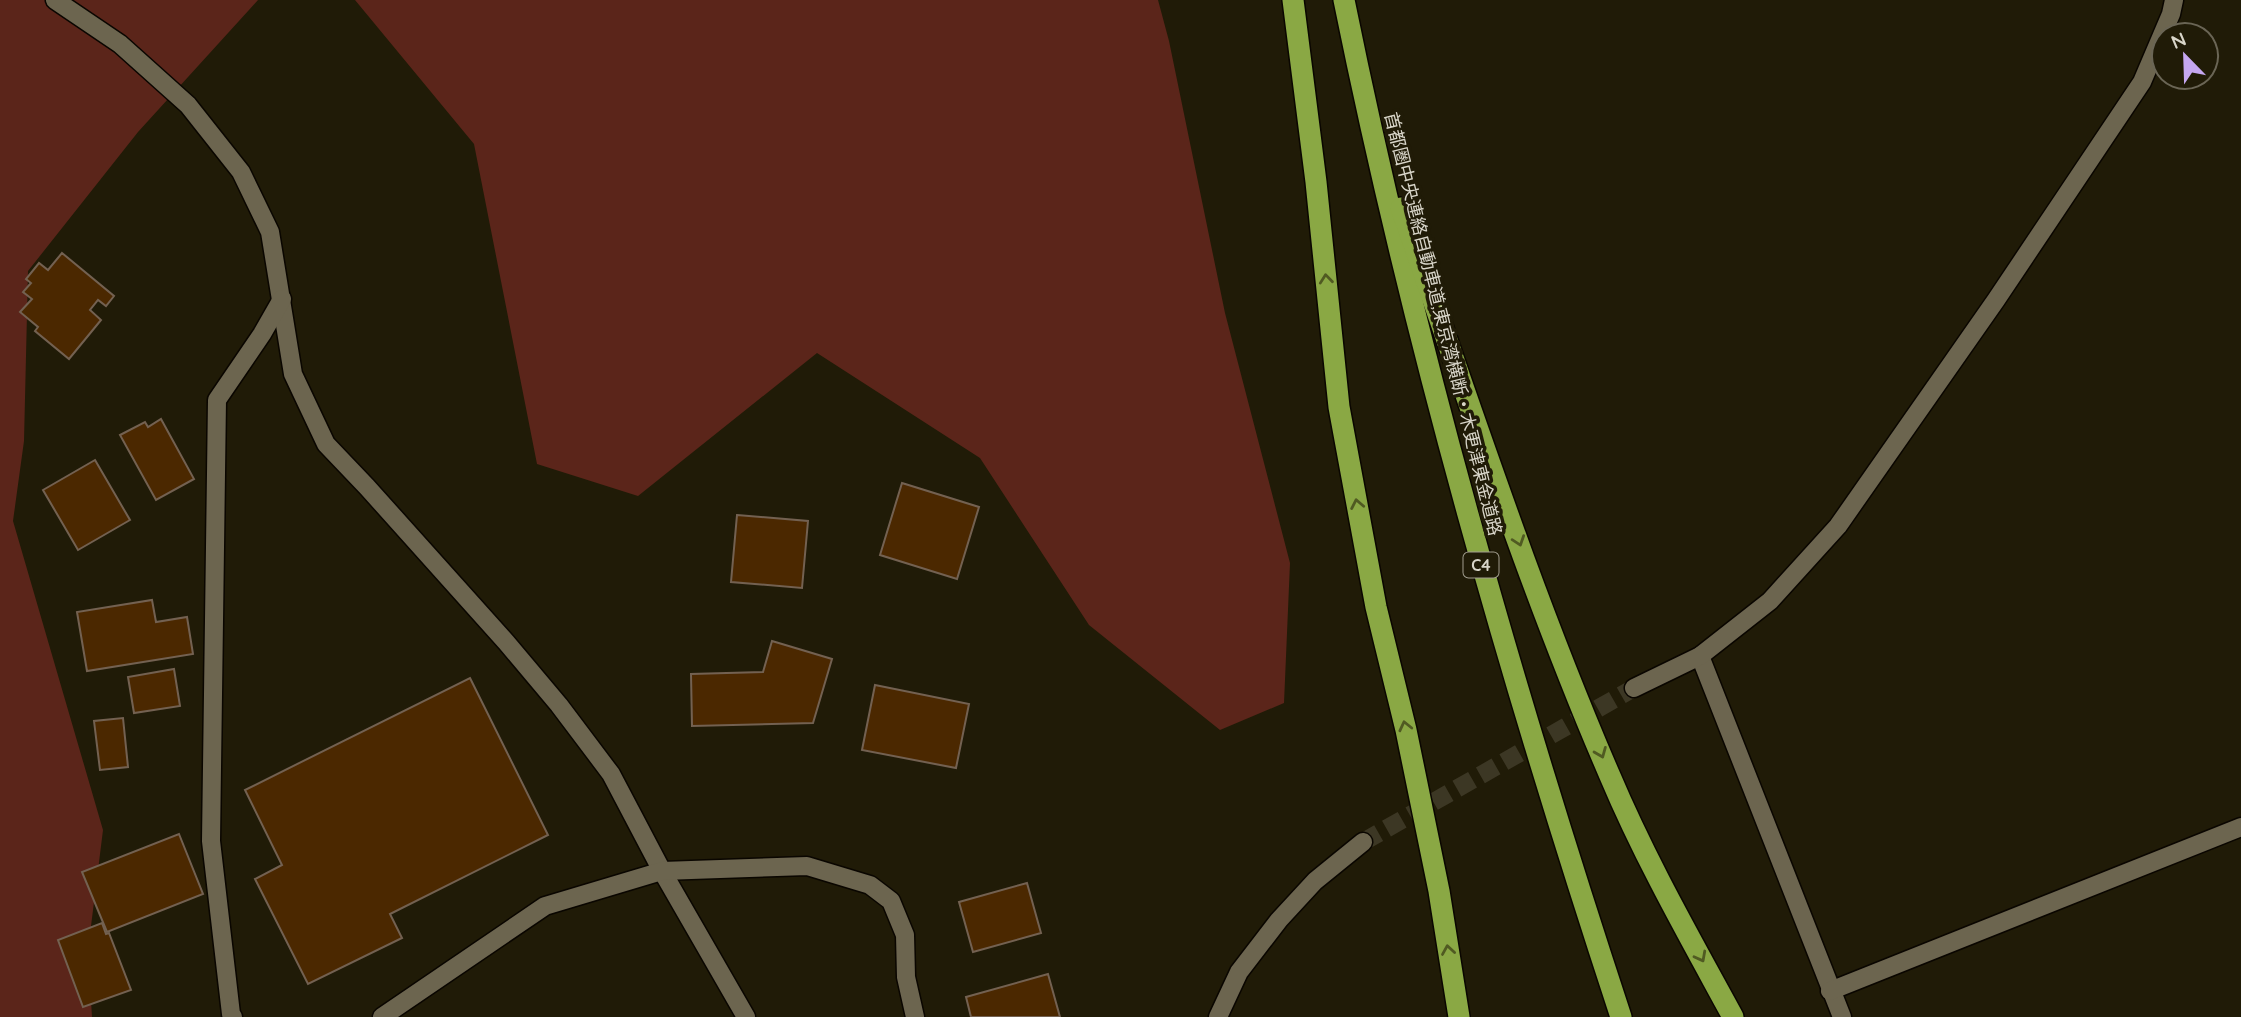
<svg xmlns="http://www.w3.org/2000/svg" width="2241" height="1017" font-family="Quicksand,'Noto Sans JP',sans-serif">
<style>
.green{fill:#5b251a}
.building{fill:#4b2800;stroke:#736151;stroke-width:2}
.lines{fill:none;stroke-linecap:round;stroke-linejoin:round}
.minor-tunnel{stroke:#3c3724;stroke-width:18;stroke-dasharray:18 9;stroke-linecap:butt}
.minor-casing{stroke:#0a0600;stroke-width:21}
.highway-casing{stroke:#0a0600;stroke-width:24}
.minor{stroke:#6c654f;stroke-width:18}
.highway{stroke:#8aa844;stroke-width:21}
.oneway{stroke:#505a22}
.labels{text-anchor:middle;stroke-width:7;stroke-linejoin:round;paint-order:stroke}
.shield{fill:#201b07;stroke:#a19d8f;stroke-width:2}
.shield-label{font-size:16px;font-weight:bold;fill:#d8d5c9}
.street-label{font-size:18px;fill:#d8d5c9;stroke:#201b07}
</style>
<rect width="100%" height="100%" fill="#201b07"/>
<g class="green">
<polygon points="0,0 258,0 138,132 28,271 24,441 13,521 103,830 88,950 92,1017 0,1017"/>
<polygon points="355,0 1158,0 1169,41 1225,313 1290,563 1284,703 1220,730 1089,625 980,458 817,353 638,496 537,464 474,144"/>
</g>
<g class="building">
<polygon points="62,253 114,296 106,306 98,300 90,310 101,320 69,359 35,331 38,327 20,312 32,299 23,292 31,283 26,279 39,263 48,270"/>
<polygon points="161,419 194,479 156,500 120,435 145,422 148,427"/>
<polygon points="95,460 130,520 78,550 43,490"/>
<polygon points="902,483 979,507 957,579 880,555"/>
<polygon points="737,515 808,521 802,588 731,582"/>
<polygon points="152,600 156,622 187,617 193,654 87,671 77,612"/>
<polygon points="772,641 832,659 813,723 692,726 691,674 763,672"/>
<polygon points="174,669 180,706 134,713 128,677"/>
<polygon points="470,678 548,835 390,914 402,938 308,984 255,879 282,865 245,790"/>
<polygon points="875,685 969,704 956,768 862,750"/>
<polygon points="123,718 128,767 100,770 94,721"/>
<polygon points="179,834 203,894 107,932 82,872"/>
<polygon points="1027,883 1041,933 973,952 959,902"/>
<polygon points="102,923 106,934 109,933 131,990 83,1007 58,940"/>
<polygon points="1048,974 1060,1017 971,1017 966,997"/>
</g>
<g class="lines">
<polyline class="minor-tunnel" points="1363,842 1634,688"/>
<g class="minor-casing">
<g id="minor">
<polyline points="55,0 120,44 188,105 241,172 270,232 293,374 326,444 367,487 506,642 559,705 611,774 662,871 746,1017"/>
<polyline points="1700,656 1842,1017"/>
<polyline points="1634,688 1700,656 1770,601 1838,526 1996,300 2142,82 2171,14 2174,0"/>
<polyline points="1830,991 2241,827"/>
<polyline points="233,1017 231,1014 211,841 217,400 262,334 282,299"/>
<polyline points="382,1017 545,906 662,871 807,866 870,885 891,901 905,935 906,977 915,1017"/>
<polyline points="1218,1017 1239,972 1279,920 1315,881 1363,842"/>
</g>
</g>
<g class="highway-casing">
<g id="highway">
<polyline points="1293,0 1316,182 1339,407 1376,607 1406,730 1439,891 1459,1017"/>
<path d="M1344 0C1414 345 1511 683 1621 1017"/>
<path d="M1401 208C1468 398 1530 591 1610 776 1645 859 1690 938 1733 1017"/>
</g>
</g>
<use href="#minor" class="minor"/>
<use href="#highway" class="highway"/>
</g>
<defs><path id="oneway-chevron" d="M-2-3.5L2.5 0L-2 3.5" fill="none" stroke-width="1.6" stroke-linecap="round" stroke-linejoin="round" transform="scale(1.75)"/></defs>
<g class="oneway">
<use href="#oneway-chevron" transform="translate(1326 279) rotate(-96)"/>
<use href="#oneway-chevron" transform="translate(1357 504) rotate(-101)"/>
<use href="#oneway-chevron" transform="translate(1519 541) rotate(71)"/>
<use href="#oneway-chevron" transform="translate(1405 726) rotate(-103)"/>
<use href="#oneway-chevron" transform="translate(1601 753) rotate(68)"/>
<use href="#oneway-chevron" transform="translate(1448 950) rotate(-99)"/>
<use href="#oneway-chevron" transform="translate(1701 957) rotate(62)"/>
</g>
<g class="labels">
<rect class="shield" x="1463.5" y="552.5" width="35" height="25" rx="5"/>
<g class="shield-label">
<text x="1481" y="571">C4</text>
</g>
<g class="street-label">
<text transform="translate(1443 324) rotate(76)" y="6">首都圏中央連絡自動車道;東京湾横断・木更津東金道路</text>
</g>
</g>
<g transform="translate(2185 56) rotate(337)"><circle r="33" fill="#201b07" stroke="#6a6555" stroke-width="2"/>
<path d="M0-5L12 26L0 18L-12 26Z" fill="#c5a7f1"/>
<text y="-10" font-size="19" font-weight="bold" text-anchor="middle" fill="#d8d5c9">N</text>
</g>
</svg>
